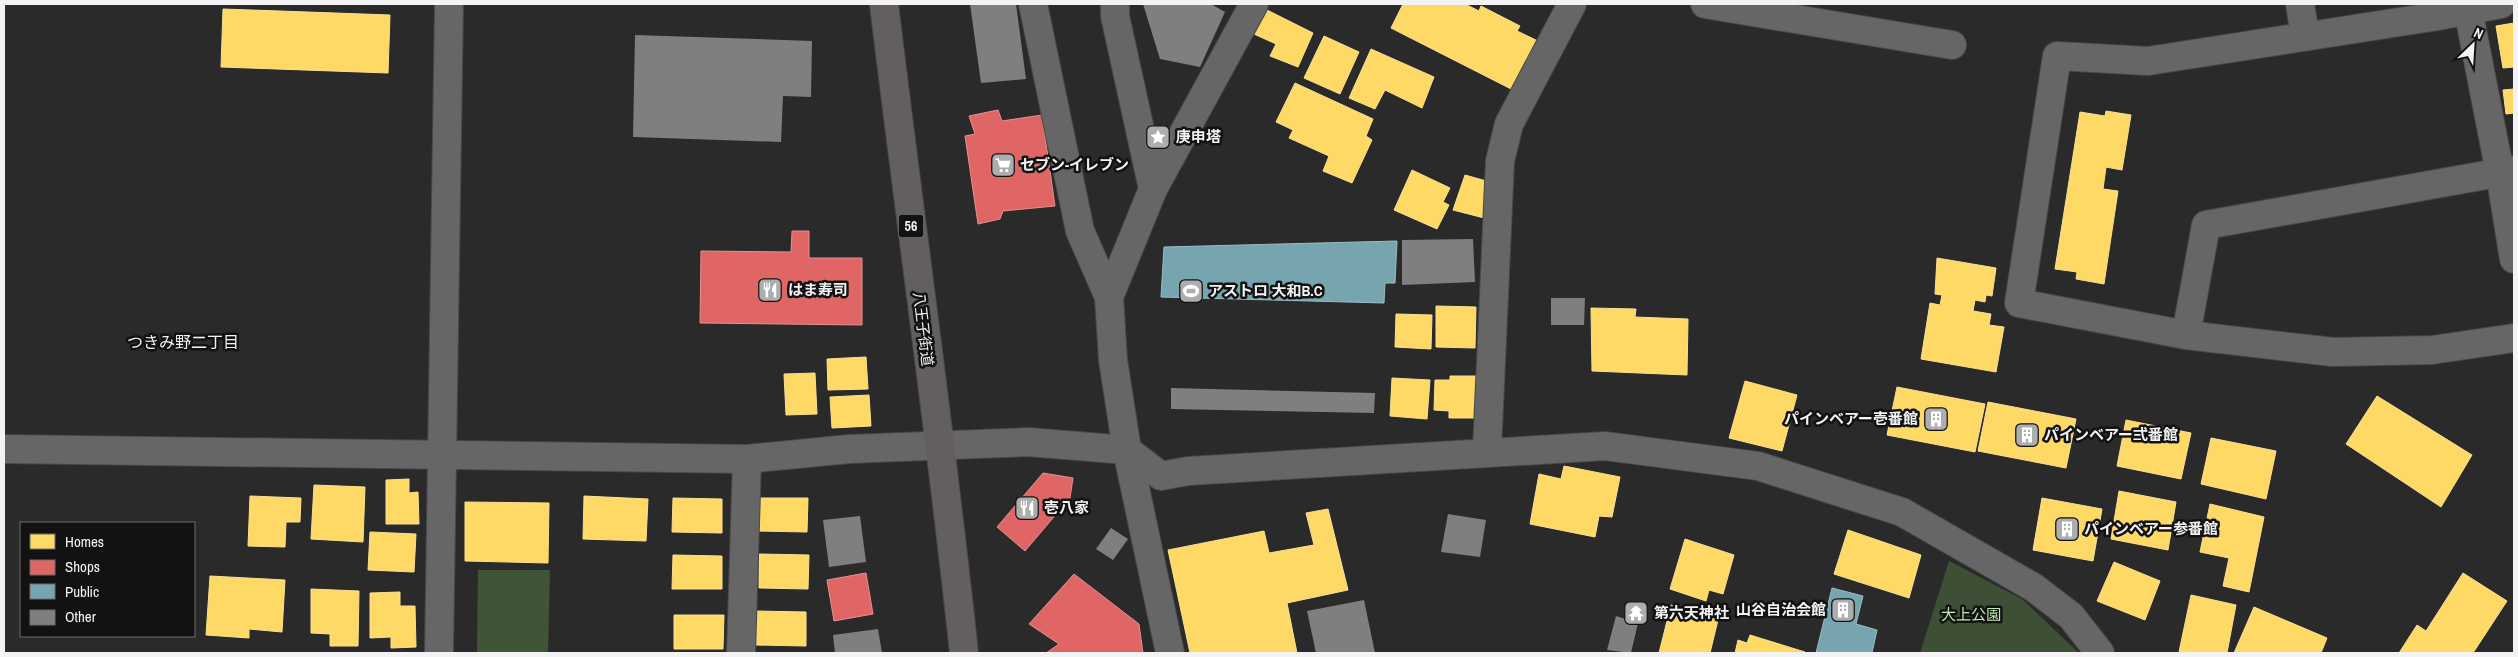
<svg xmlns="http://www.w3.org/2000/svg" width="2518" height="657" font-family="'Archivo Narrow','Noto Sans JP',sans-serif">
<style>
.green{fill:#3d5035}
.forest{fill:#405438}
.homes{fill:#ffd966;stroke:#fbe091}
.shops{fill:#e06666;stroke:#e69091}
.public{fill:#76a5af;stroke:#9cbcc4}
.building{fill:#807f7f}
.lines{fill:none;stroke-linecap:round;stroke-linejoin:round}
.minor-casing{stroke:#484849;stroke-width:30}
.major-casing{stroke:#484849;stroke-width:30}
.minor{stroke:#666667;stroke-width:28}
.major{stroke:#645f5f;stroke-width:28}
.labels{text-anchor:middle;stroke-width:5;stroke-linejoin:round;paint-order:stroke}
.shield{fill:#121213;stroke:#b0afb0;stroke-width:1}
.shield-label{font-size:14px;font-weight:bold;fill:#f3f2f4}
.poi-label{font-size:15px;font-weight:bold;fill:#f3f2f4;stroke:#121213;text-anchor:start}
.street-label{font-size:15px;fill:#f3f2f4;stroke:#121213}
.park-label{font-size:15px;fill:#bee8ad;stroke:#121213}
.neighbourhood-label{font-size:16px;fill:#f3f2f4;stroke:#121213}
</style>
<rect width="100%" height="100%" fill="#2a2a2b"/>
<polygon class="green" points="1949,561 2022,599 2079,653 1920,653"/>
<polygon class="forest" points="478,570 550,570 548,653 477,653"/>
<g class="homes">
<polygon points="1403,4 1465,4 1479,11 1481,6 1520,26 1517,31 1540,42 1515,91 1391,28"/>
<polygon points="223,9 390,15 388,73 221,67"/>
<polygon points="1265,9 1313,33 1298,67 1270,56 1276,44 1254,34"/>
<polygon points="2514,23 2514,67 2503,68 2496,26"/>
<polygon points="1324,36 1359,52 1340,94 1304,78"/>
<polygon points="1371,49 1434,77 1422,108 1385,90 1375,109 1349,98"/>
<polygon points="1295,83 1373,119 1366,136 1372,140 1352,183 1323,171 1329,156 1289,138 1293,130 1276,122"/>
<polygon points="2514,89 2514,113 2506,114 2503,90"/>
<polygon points="2106,111 2131,115 2122,170 2106,167 2103,189 2118,191 2104,284 2076,279 2077,272 2055,269 2080,112 2105,116"/>
<polygon points="1412,170 1450,188 1443,202 1449,205 1437,229 1394,210"/>
<polygon points="1465,175 1490,182 1488,219 1453,210"/>
<polygon points="1937,258 1996,268 1992,296 1986,295 1985,302 1975,300 1973,311 1991,314 1989,325 2004,327 1996,372 1921,359 1930,303 1940,305 1942,295 1935,294"/>
<polygon points="1436,306 1476,307 1475,348 1436,347"/>
<polygon points="1591,308 1636,309 1635,317 1688,319 1687,375 1592,371"/>
<polygon points="1396,314 1432,315 1431,349 1395,347"/>
<polygon points="866,357 868,389 828,390 827,359"/>
<polygon points="815,373 817,414 786,415 784,374"/>
<polygon points="1450,376 1476,376 1476,418 1449,418 1449,411 1434,410 1435,380 1450,380"/>
<polygon points="1392,378 1430,380 1427,419 1390,416"/>
<polygon points="1745,381 1797,395 1782,451 1729,438"/>
<polygon points="1897,387 1985,404 1975,452 1887,435"/>
<polygon points="869,395 871,426 832,428 830,397"/>
<polygon points="2377,396 2472,455 2441,507 2346,444"/>
<polygon points="1988,402 2076,419 2066,468 1978,451"/>
<polygon points="2126,420 2191,433 2181,479 2117,466"/>
<polygon points="2211,438 2276,451 2266,499 2201,484"/>
<polygon points="1564,466 1620,477 1612,517 1599,516 1595,537 1530,524 1539,474 1561,479"/>
<polygon points="409,479 409,493 418,492 419,524 386,524 386,480"/>
<polygon points="314,485 365,487 363,542 311,539"/>
<polygon points="2119,491 2176,502 2168,550 2111,539"/>
<polygon points="250,496 301,498 300,522 286,522 285,547 248,546"/>
<polygon points="584,496 648,499 646,541 583,539"/>
<polygon points="673,498 722,499 722,533 672,532"/>
<polygon points="758,498 808,498 807,532 757,531"/>
<polygon points="2042,498 2102,509 2093,561 2033,550"/>
<polygon points="465,502 549,503 548,563 465,561"/>
<polygon points="2210,504 2264,517 2249,592 2223,586 2229,558 2200,552"/>
<polygon points="1328,509 1348,590 1287,603 1297,653 1190,653 1168,550 1264,531 1269,553 1314,545 1306,513"/>
<polygon points="1848,530 1921,555 1909,598 1834,574"/>
<polygon points="370,532 416,534 414,572 368,570"/>
<polygon points="1685,539 1734,555 1723,594 1709,590 1706,601 1670,589"/>
<polygon points="759,554 809,555 808,589 759,588"/>
<polygon points="673,555 722,556 722,589 672,589"/>
<polygon points="2114,562 2160,581 2145,620 2097,601"/>
<polygon points="2463,573 2507,601 2473,653 2399,653 2417,625 2426,631"/>
<polygon points="210,576 285,580 282,632 249,629 249,638 206,635"/>
<polygon points="311,589 359,591 358,646 330,646 330,634 311,633"/>
<polygon points="400,592 400,606 415,606 416,647 391,648 391,637 370,638 370,593"/>
<polygon points="2191,595 2236,605 2227,653 2179,652"/>
<polygon points="1671,605 1718,620 1710,653 1659,653"/>
<polygon points="2254,607 2327,638 2321,653 2234,653"/>
<polygon points="756,611 806,612 806,646 756,645"/>
<polygon points="674,615 724,615 723,649 674,649"/>
<polygon points="1750,635 1805,652 1805,653 1735,653 1738,640 1747,643"/>
</g>
<g class="shops">
<polygon points="998,110 1002,121 1042,115 1055,206 1003,211 1000,219 978,224 965,136 975,134 969,116"/>
<polygon points="792,231 809,231 809,258 862,258 862,325 700,323 701,251 791,252"/>
<polygon points="1043,473 1073,478 1070,498 1025,551 997,527"/>
<polygon points="866,573 873,614 834,621 827,580"/>
<polygon points="1074,574 1139,624 1143,653 1046,653 1059,644 1029,624"/>
</g>
<g class="public">
<polygon points="1397,241 1395,283 1385,283 1384,303 1161,297 1164,247"/>
<polygon points="1832,588 1863,596 1856,624 1877,630 1872,653 1816,653"/>
</g>
<g class="building">
<polygon points="970,4 1016,4 1026,79 981,83"/>
<polygon points="1143,4 1211,4 1225,12 1200,67 1160,59"/>
<polygon points="635,35 812,41 811,97 783,96 781,142 633,137"/>
<polygon points="1473,239 1475,282 1402,285 1402,240"/>
<polygon points="1551,298 1585,298 1584,325 1551,325"/>
<polygon points="1171,388 1375,393 1374,413 1171,409"/>
<polygon points="1448,514 1486,520 1480,557 1441,552"/>
<polygon points="860,516 866,562 829,567 823,520"/>
<polygon points="1111,528 1128,539 1113,560 1096,549"/>
<polygon points="1364,600 1375,653 1316,653 1307,611"/>
<polygon points="1616,616 1638,623 1631,653 1607,650"/>
<polygon points="878,629 882,653 835,653 833,635"/>
</g>
<g class="lines">
<g class="minor-casing">
<g id="minor">
<polyline points="1033,4 1080,231 1109,297 1113,360 1127,450 1170,653"/>
<polyline points="1115,4 1115,16 1153,189"/>
<polyline points="1705,4 1952,45"/>
<polyline points="2300,4 2305,36"/>
<polyline points="2467,4 2500,173 2514,259"/>
<polyline points="2501,4 2438,16 2148,61 2057,56 2019,303 2186,335 2333,352 2432,350 2514,338"/>
<polyline points="1109,297 1153,189 1254,4"/>
<polyline points="2186,335 2206,225 2514,170"/>
<polyline points="4,449 747,459 849,449 1028,442 1127,450 1161,476 1188,471 1605,446 1758,466 1902,512 2033,587 2071,616 2100,653"/>
<polyline points="1487,451 1500,161 1509,124 1572,4"/>
<polyline points="439,653 449,4"/>
<polyline points="741,653 747,459"/>
</g>
</g>
<g class="major-casing">
<path id="major" d="M884 4C910 220 941 436 964 653"/>
</g>
<use href="#minor" class="minor"/>
<use href="#major" class="major"/>
</g>
<defs>
<g id="sight-square" transform="scale(1.25)"><rect x="-9" y="-9" width="18" height="18" rx="4" fill="#adacae" stroke="#121213"/><path d="M0-6L1.8-2.2L6-1.7L2.9 1.2L3.7 5.4L0 3.3L-3.7 5.4L-2.9 1.2L-6-1.7L-1.8-2.2Z" fill="#fff"/></g>
<g id="supermarket-square" transform="scale(1.25)"><rect x="-9" y="-9" width="18" height="18" rx="4" fill="#adacae" stroke="#121213"/><path d="M-6-5.5h2.5l.6 2H6L4.5 2H-2.5L-4.4-4H-6ZM-1.5 3.2a1.3 1.3 0 1 0 .1 0ZM3 3.2a1.3 1.3 0 1 0 .1 0Z" fill="#fff"/></g>
<g id="restaurant-square" transform="scale(1.25)"><rect x="-9" y="-9" width="18" height="18" rx="4" fill="#adacae" stroke="#121213"/><path d="M-5-6h1v4h1v-4h1v4h1v-4h1v5L-1.5 .5V6h-2V.5L-5-1ZM5-6V6H3V1.5H1.5Q1.5-4 5-6Z" fill="#fff"/></g>
<g id="stadium-square" transform="scale(1.25)"><rect x="-9" y="-9" width="18" height="18" rx="4" fill="#adacae" stroke="#121213"/><path d="M0-5a6.5 5 0 1 0 0 10a6.5 5 0 1 0 0-10ZM-3.5-1.8h7v3.6h-7Z" fill="#fff"/></g>
<g id="building-square" transform="scale(1.25)"><rect x="-9" y="-9" width="18" height="18" rx="4" fill="#adacae" stroke="#121213"/><path d="M-4-6H4V6H1V3H-1V6H-4ZM-2.5-4.3h1.7v1.8h-1.7ZM.8-4.3h1.7v1.8H.8ZM-2.5-1h1.7V.8h-1.7ZM.8-1h1.7V.8H.8Z" fill="#fff"/></g>
<g id="temple-square" transform="scale(1.25)"><rect x="-9" y="-9" width="18" height="18" rx="4" fill="#adacae" stroke="#121213"/><path d="M0-6L5-2H3V0L6.5 2.5H4V6H1.5V3h-3V6H-4V2.5H-6.5L-3 0V-2H-5Z" fill="#fff"/></g>
</defs>
<g fill-rule="evenodd">
<use href="#sight-square" x="1158" y="137"/>
<use href="#supermarket-square" x="1003" y="165"/>
<use href="#restaurant-square" x="770" y="290"/>
<use href="#stadium-square" x="1191" y="291"/>
<use href="#building-square" x="1936" y="419"/>
<use href="#building-square" x="2027" y="435"/>
<use href="#restaurant-square" x="1027" y="508"/>
<use href="#building-square" x="2067" y="529"/>
<use href="#building-square" x="1843" y="610"/>
<use href="#temple-square" x="1636" y="613"/>
</g>
<g class="labels">
<rect class="shield" x="898.5" y="214.5" width="25" height="23" rx="4"/>
<g class="shield-label">
<text x="911" y="231">56</text>
</g>
<g class="poi-label">
<text x="1176" y="142">庚申塔</text>
<text x="1020" y="170">セブン-イレブン</text>
<text x="788" y="295">はま寿司</text>
<text x="1208" y="296">アストロ 大和B.C</text>
<text x="1918" y="424" text-anchor="end">パインベアー壱番館</text>
<text x="2044" y="440">パインベアー弍番館</text>
<text x="1044" y="513">壱八家</text>
<text x="2084" y="534">パインベアー参番館</text>
<text x="1826" y="615" text-anchor="end">山谷自治会館</text>
<text x="1654" y="618">第六天神社</text>
</g>
<g class="street-label">
<text transform="translate(923 329) rotate(83)" y="5">八王子街道</text>
</g>
<g class="park-label">
<text x="1971" y="620">大上公園</text>
</g>
<g class="neighbourhood-label">
<text x="183" y="348">つきみ野二丁目</text>
</g>
</g>
<rect width="2518" height="657" fill="none" stroke="#f3f2f4" stroke-width="10"/>
<rect x="20" y="522" width="175" height="115" fill="#121213" stroke="#6c6c6d"/>
<rect x="30" y="534" width="25" height="15" fill="#ffd966" stroke="#6c6c6d"/>
<text x="65" y="547" font-size="15" fill="#f3f2f4">Homes</text>
<rect x="30" y="560" width="25" height="15" fill="#e06666" stroke="#6c6c6d"/>
<text x="65" y="572" font-size="15" fill="#f3f2f4">Shops</text>
<rect x="30" y="584" width="25" height="15" fill="#76a5af" stroke="#6c6c6d"/>
<text x="65" y="597" font-size="15" fill="#f3f2f4">Public</text>
<rect x="30" y="610" width="25" height="15" fill="#807f7f" stroke="#6c6c6d"/>
<text x="65" y="622" font-size="15" fill="#f3f2f4">Other</text>
<g transform="translate(2473 45) rotate(25)" stroke="#121213" stroke-width="4" paint-order="stroke">
<path d="M0-4L9 19L0 12L-9 19Z" fill="#f3f2f4"/>
<text y="-8" font-size="14" font-weight="bold" text-anchor="middle" fill="#f3f2f4">N</text>
</g>
</svg>
